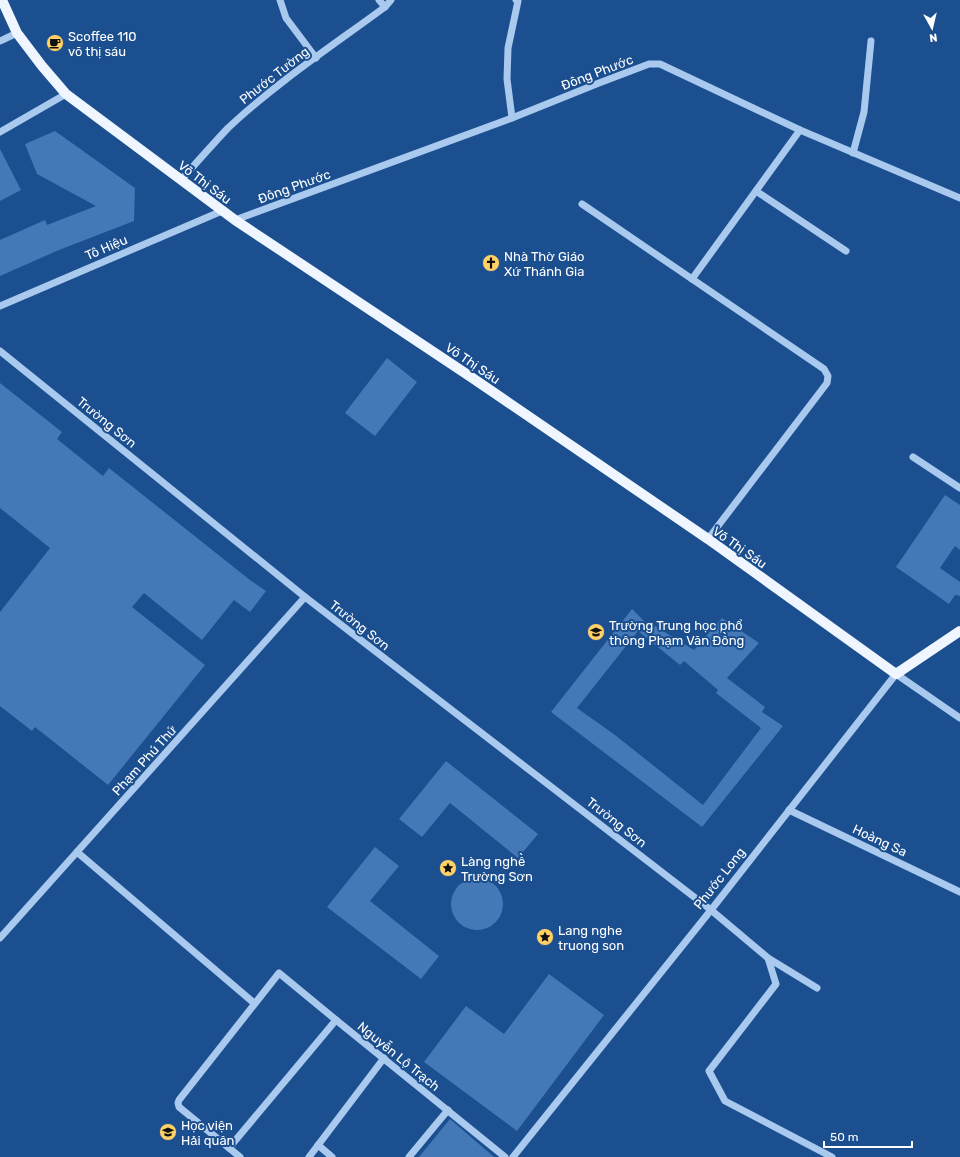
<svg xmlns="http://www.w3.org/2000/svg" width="960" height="1157" font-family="Rubik,sans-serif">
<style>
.building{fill:#4478b7;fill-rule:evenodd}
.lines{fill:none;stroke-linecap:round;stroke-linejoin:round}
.minor{stroke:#a9c9ee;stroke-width:7}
.major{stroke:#f0f6ff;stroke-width:10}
.labels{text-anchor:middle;stroke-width:4;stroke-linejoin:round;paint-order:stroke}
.poi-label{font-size:13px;fill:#fff;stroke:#1b4f8f;text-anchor:start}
.street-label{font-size:13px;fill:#fff;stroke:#1b4f8f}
</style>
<rect width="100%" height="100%" fill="#1b4f8f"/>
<g class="building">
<polygon points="55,131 135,188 134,221 59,250 0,276 0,240 45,220 47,225 96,206 37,174 25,144"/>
<polygon points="0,149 21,190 0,201"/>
<polygon points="387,358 417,382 375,436 345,413"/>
<polygon points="0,383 62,432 57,439 103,476 109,468 250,580 266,591 250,612 234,600 202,640 144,593 132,607 205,665 108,785 35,727 32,731 0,706 0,612 50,548 0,508"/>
<polygon points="945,495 960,505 960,550 955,546 940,568 960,582 960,596 955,595 949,604 896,567"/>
<path d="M632 609 652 629 655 626 694 650 722 618 759 643 727 678 765 707 762 712 783 726 702 827 551 712ZM638 631 680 665 684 661 718 690 716 693 761 728 703 805 615 735 577 708Z"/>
<polygon points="446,761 538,834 518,858 450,803 422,837 399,819"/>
<polygon points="375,847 399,866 370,901 439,956 421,979 327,907"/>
<circle cx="477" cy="904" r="26"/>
<polygon points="549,974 604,1015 517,1131 424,1062 466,1006 504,1034"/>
<polygon points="450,1119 494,1157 419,1157"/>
</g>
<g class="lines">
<g class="minor">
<polyline points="280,0 286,18 316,58"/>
<polyline points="379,0 385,7"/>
<polyline points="0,41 17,33"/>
<polyline points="512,118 507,79 508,48 518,1 516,0"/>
<polyline points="0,132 66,94"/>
<polyline points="853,153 864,112 871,41"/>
<path d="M181 180C197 162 212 145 228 128 276 83 332 46 385 7L391 0"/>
<polyline points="756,191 846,251"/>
<polyline points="582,204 824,369 828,376 827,383 708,539"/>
<polyline points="235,220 512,118 599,83 649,64 660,64 800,130 960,198"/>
<polyline points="692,279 800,130"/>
<polyline points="0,306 222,211"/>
<polyline points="0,351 305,597 711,910 768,958 817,988"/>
<polyline points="913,457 960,488"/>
<polyline points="789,810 960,892"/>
<polyline points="77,852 254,1003"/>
<polyline points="0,938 305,597"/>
<polyline points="768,958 776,984 709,1071 725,1101 832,1157"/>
<polyline points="318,1145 332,1157"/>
<polyline points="229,1148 336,1020"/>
<polyline points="240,1157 179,1107 178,1103 179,1100 279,973 336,1020 505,1157"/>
<polyline points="309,1157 384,1058"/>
<polyline points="409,1157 448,1110"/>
<polyline points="513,1157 711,910 896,674 960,718"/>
</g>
<polyline class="major" points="2,0 17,33 42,66 66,94 235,220 471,377 708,539 896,674 960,631"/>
</g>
<defs>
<g id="cafe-disc" transform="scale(0.9)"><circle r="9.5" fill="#ffd166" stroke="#1b4f8f"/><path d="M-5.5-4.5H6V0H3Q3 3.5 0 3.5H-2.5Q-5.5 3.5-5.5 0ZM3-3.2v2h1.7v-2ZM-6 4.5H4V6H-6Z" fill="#111"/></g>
<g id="church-disc" transform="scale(0.9)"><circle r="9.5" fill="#ffd166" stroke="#1b4f8f"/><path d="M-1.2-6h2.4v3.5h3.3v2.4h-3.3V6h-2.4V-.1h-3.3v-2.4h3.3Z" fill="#111"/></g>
<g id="school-disc" transform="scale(0.9)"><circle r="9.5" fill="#ffd166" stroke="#1b4f8f"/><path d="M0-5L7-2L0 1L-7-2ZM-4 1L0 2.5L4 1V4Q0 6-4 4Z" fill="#111"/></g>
<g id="sight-disc" transform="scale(0.9)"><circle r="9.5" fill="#ffd166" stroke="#1b4f8f"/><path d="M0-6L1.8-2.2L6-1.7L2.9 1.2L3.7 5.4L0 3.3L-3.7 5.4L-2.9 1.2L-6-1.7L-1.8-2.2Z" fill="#111"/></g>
<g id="university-disc" transform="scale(0.9)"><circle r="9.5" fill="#ffd166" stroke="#1b4f8f"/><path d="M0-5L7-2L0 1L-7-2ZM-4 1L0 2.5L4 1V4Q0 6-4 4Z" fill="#111"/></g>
</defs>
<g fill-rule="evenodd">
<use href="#cafe-disc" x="55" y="43"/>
<use href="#church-disc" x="491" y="263"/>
<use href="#school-disc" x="596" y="632"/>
<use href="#sight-disc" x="448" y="868"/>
<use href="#sight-disc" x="545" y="937"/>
<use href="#university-disc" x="168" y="1132"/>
</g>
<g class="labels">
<g class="poi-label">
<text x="68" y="41">Scoffee 110<tspan x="68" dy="15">võ thị sáu</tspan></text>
<text x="504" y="261">Nhà Thờ Giáo<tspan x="504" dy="15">Xứ Thánh Gia</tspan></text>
<text x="609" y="630">Trường Trung học phổ<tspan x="609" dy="15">thông Phạm Văn Đồng</tspan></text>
<text x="461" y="866">Làng nghề<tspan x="461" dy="15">Trường Sơn</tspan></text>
<text x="558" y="935">Lang nghe<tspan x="558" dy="15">truong son</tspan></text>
<text x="181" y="1130">Học viện<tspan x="181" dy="15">Hải quân</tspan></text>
</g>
<g class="street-label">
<text transform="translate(597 72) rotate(-21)" y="5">Đông Phước</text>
<text transform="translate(274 75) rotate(-38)" y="5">Phước Tường</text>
<text transform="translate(205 182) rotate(37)" y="5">Võ Thị Sáu</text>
<text transform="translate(294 186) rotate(-20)" y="5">Đông Phước</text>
<text transform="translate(106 247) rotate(-23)" y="5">Tô Hiệu</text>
<text transform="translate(473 363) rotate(34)" y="5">Võ Thị Sáu</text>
<text transform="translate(107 422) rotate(39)" y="5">Trường Sơn</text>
<text transform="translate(740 547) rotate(35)" y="5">Võ Thị Sáu</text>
<text transform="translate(360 625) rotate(38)" y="5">Trường Sơn</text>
<text transform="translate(144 760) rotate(-48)" y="5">Phạm Phú Thứ</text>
<text transform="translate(617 822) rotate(38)" y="5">Trường Sơn</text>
<text transform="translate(880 840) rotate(25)" y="5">Hoàng Sa</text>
<text transform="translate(719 878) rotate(-52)" y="5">Phước Long</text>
<text transform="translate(399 1056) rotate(39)" y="5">Nguyễn Lộ Trạch</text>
</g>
</g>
<g transform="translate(932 28) rotate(172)" stroke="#1b4f8f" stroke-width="3" paint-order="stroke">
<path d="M0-3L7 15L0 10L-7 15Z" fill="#ffffff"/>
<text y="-6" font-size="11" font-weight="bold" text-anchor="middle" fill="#ffffff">N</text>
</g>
<path d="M824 1141v6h88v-6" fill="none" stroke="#ffffff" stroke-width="2"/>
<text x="830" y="1141" font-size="12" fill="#ffffff" stroke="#1b4f8f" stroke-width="3" paint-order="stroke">50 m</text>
</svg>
